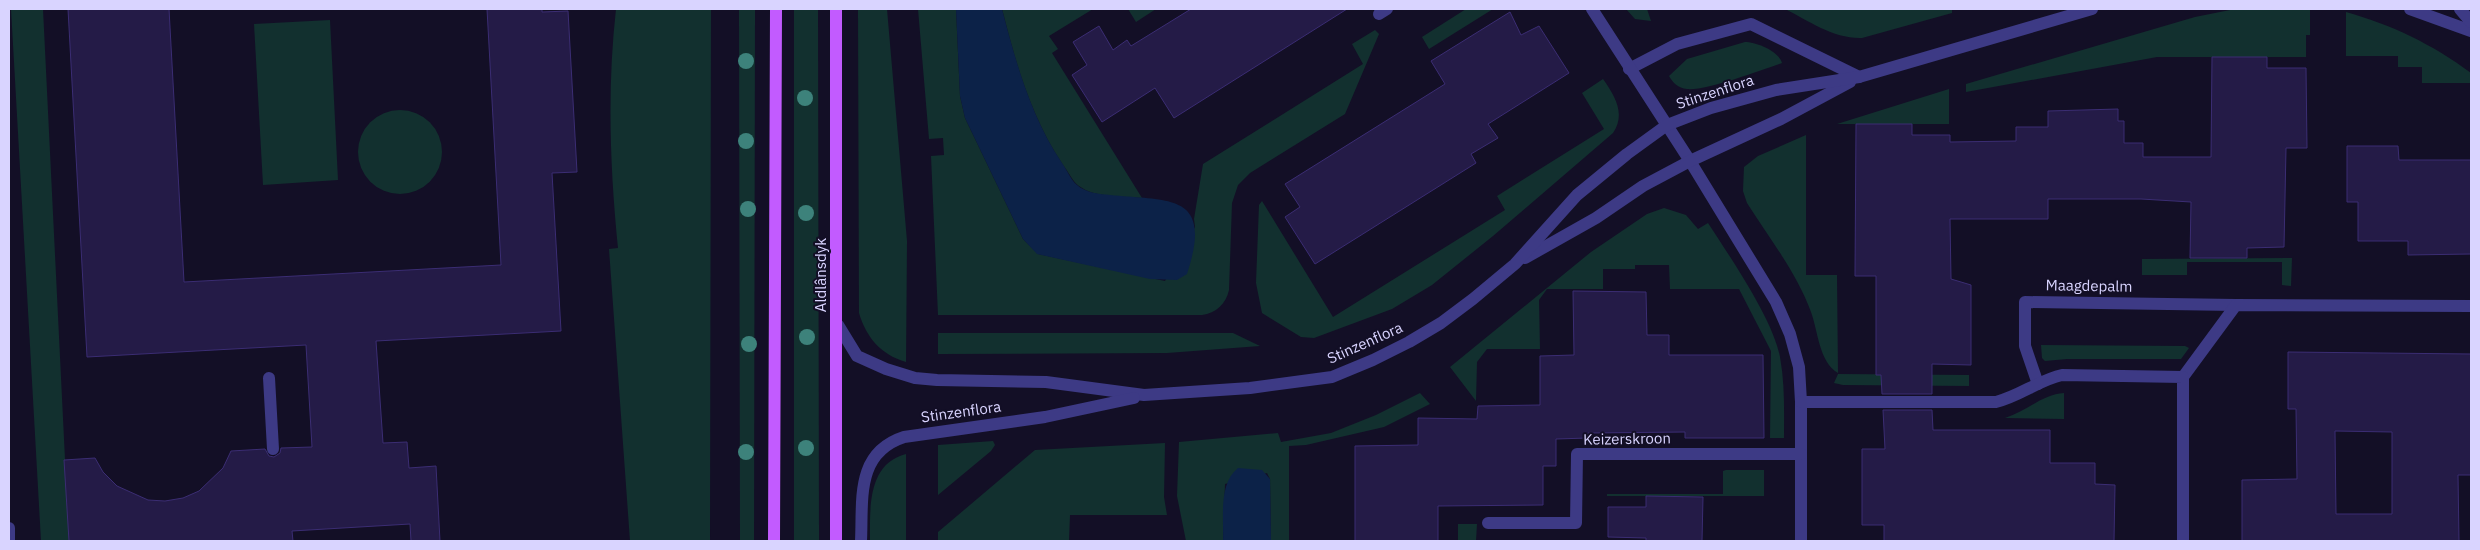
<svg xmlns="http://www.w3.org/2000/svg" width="2480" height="550" font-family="'IBM Plex Sans',sans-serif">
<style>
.green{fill:#12302f}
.water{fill:#0c2248}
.building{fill:#241b47;stroke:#3b2d73;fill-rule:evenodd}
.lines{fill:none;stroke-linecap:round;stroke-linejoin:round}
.service{stroke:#3d3a85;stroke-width:12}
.minor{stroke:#3d3a85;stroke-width:12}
.tertiary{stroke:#3d3a85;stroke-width:12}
.primary{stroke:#c25bff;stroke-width:12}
.tree{fill:#3d827b}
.labels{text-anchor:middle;stroke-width:4;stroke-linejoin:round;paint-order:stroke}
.street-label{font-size:15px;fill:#d9d4ff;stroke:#130f26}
</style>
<rect width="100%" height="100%" fill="#130f26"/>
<g class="green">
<polygon points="11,9 43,9 69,541 41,541"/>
<path d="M616 9H711L710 541H630L609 249 618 248C610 168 607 89 616 9Z"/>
<polygon points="739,9 755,9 754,541 740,541"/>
<polygon points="794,9 818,9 819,541 794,541"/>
<path d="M858 9H887L907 241 906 362C881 355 866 337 859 313Z"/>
<path d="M918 9H956L960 96 965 118 1023 239 1038 254 1165 281 1195 227 1194 219 1203 164 1363 64 1352 44 1375 30 1379 34 1345 114 1250 173 1238 185 1232 203 1229 290C1226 304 1216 313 1202 315H938L931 156 944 155 943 138 929 139Z"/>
<path d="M1002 9H1093L1049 36 1058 49 1052 53 1142 198C1123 196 1095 198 1079 186 1073 182 1068 171 1063 165 1031 117 1016 64 1002 9Z"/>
<polygon points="1128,9 1156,9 1136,22"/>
<polygon points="1466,9 1493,9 1429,49 1422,37"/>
<polygon points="1626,9 1647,9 1651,21 1635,19"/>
<path d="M1785 9H1952V13L1862 38C1834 39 1809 21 1785 9Z"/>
<polygon points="2235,9 2310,9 2310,35 2306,35 2306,57 2157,57 1966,92 1966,84 2195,17"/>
<path d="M2346 12C2392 25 2432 44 2471 73V83H2422V67H2398V56H2346Z"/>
<polygon points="330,20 338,180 263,185 254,24"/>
<path d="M1745 42C1756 42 1779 51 1782 63 1761 70 1706 91 1687 89 1678 88 1673 83 1669 76L1687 59Z"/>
<path d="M1603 79C1615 96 1626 114 1613 133L1493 236 1432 285 1392 309 1314 338 1301 337 1262 313 1256 283 1259 205 1262 201 1333 317 1505 210 1497 196 1604 129 1582 93Z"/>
<polygon points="1949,89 1949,124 1837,124"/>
<circle cx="400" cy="152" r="42"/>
<path d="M1806 135V275H1837L1838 373C1819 362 1818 331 1811 312 1797 273 1769 238 1747 203L1743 191 1744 167 1758 156Z"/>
<path d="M1664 208 1686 215 1698 229 1708 223C1730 257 1773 319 1780 357 1785 384 1784 411 1784 438H1770L1771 351 1739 289H1670L1669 265H1635V269H1603V289H1547L1539 300 1540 349H1487L1477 362 1476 401 1450 367 1591 252 1647 214Z"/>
<polygon points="2292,258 2291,286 2282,285 2282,262 2187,262 2187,275 2142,275 2142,259"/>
<polygon points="938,333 1233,333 1260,346 1167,353 938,354"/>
<polygon points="2041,345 2185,346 2189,348 2181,359 2067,359 2045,361 2042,358"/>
<polygon points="1838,374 1969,375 1969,386 1843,385 1834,383"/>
<polygon points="1420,393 1430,404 1384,427 1306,445 1289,446 1289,541 1271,541 1270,479 1267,473 1225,484 1223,541 1186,541 1177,496 1179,442 1278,433 1281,442 1331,433 1376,415"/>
<path d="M2064 393V419L2005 418C2027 411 2043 394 2064 393Z"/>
<polygon points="993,441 995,445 991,451 938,495 938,445"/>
<polygon points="1165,443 1164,497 1167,515 1070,515 1069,541 938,541 938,532 1035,450"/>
<path d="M906 454V541H870C870 509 867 464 906 454Z"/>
<polygon points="1726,470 1764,470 1764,496 1607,496 1607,494 1723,494 1723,471"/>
<polygon points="1458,524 1477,524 1476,541 1458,541"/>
</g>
<g class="water">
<path d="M956 9H1002C1016 63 1031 117 1062 163 1067 170 1071 180 1077 185 1086 193 1100 194 1110 195 1173 201 1213 194 1187 274L1177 280 1150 279 1037 254 1023 239 965 118 960 96Z"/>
<path d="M1238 468 1262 470 1270 479 1271 541H1223C1224 518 1218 484 1238 468Z"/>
</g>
<g class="building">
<polygon points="68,9 169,9 184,282 501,265 487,9 542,9 542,12 568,11 577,172 552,173 561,331 376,341 383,443 407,442 409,468 436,466 440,541 411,541 410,524 292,531 293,541 69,541 64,460 95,458 103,472 117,486 148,500 165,501 183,498 199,491 223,468 231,451 265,449 269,456 274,457 280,453 281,448 312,447 306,345 87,357"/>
<polygon points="1191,9 1347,9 1174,118 1155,88 1102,122 1072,75 1087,65 1073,42 1099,26 1113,50 1127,40 1131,46"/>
<polygon points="1510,12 1521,35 1539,26 1569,73 1488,124 1498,138 1471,154 1476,163 1315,264 1285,217 1300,207 1285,184 1445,84 1431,61"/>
<polygon points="2212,57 2267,57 2267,68 2306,68 2307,148 2286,148 2284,247 2247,248 2247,258 2190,258 2191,202 2141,199 2048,199 2048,219 1950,219 1951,279 1971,285 1971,365 1932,364 1932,394 1882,394 1881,375 1876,375 1876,276 1855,276 1856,124 1912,124 1912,135 1950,135 1950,142 2016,141 2016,127 2048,127 2048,111 2118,109 2118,121 2124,121 2124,143 2143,143 2143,157 2211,157"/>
<polygon points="2347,146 2398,146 2399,160 2471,160 2471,254 2408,255 2408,241 2358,241 2358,202 2347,202"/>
<polygon points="1573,291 1646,292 1647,335 1669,335 1669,355 1763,355 1764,438 1685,438 1685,432 1588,433 1588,438 1556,439 1556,466 1543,466 1543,505 1438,506 1438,541 1355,541 1355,446 1418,445 1418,418 1477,419 1478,406 1540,405 1540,356 1574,355"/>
<path d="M2288 352 2471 354V475H2458L2459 541H2242V480L2297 479 2296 409H2288ZM2335 431 2392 432V514H2336Z"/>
<polygon points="1883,410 1932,410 1933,430 2050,430 2050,463 2095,463 2095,484 2115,485 2114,541 1884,541 1884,525 1862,525 1862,449 1885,449"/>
<polygon points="1646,496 1703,497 1702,541 1646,541 1646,538 1608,537 1608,507 1646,507"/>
</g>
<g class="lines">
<g class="service">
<polyline points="1629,69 1677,44 1751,24 1859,77"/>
<polyline points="269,378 273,449"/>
<polyline points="2038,384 2025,346 2025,302 2236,305"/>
</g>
<g class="minor">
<polyline points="1592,9 1690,161 1776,302 1790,334 1799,367 1801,402 1801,541"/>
<polyline points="1379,14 1387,9"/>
<polyline points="2183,377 2236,305 2471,306"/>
<path d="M1801 402H1996C2020 396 2039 380 2062 375L2183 377V541"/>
<polyline points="1488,523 1576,523 1577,454 1801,454"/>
<polyline points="9,528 9,541"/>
</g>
<g class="tertiary">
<polyline points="2410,9 2471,31"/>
<polyline points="2460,9 2471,22"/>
<polyline points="1525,258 1596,218 1643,186 1690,161 1781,119 1850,82"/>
<polyline points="838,325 857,356 886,369 915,378 937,380 1046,382 1144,395 1250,388 1332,377 1373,360 1409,342 1441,323 1473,299 1515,264 1577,195 1627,154 1667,125 1711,108 1776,90 1859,77 2092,9"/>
<path d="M861 541C863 500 855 453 904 437L1045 417 1134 398"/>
</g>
<g class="primary">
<polyline points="836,9 836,541"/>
<polyline points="774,541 776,9"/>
</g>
</g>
<g class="tree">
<circle cx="746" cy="61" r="8"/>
<circle cx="805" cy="98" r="8"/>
<circle cx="746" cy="141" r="8"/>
<circle cx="748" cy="209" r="8"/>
<circle cx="806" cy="213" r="8"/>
<circle cx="807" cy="337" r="8"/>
<circle cx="749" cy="344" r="8"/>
<circle cx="806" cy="448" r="8"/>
<circle cx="746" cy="452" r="8"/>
</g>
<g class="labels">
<g class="street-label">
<text transform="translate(1715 92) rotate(-18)" y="5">Stinzenflora</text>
<text transform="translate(821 275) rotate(-90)" y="5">Aldlânsdyk</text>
<text transform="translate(2089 286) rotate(1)" y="5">Maagdepalm</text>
<text transform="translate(1365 343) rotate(-24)" y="5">Stinzenflora</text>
<text transform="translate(961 412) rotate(-8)" y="5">Stinzenflora</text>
<text transform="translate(1627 439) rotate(-1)" y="5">Keizerskroon</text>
</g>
</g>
<rect width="2480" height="550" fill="none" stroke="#d9d4ff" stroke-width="20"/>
</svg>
